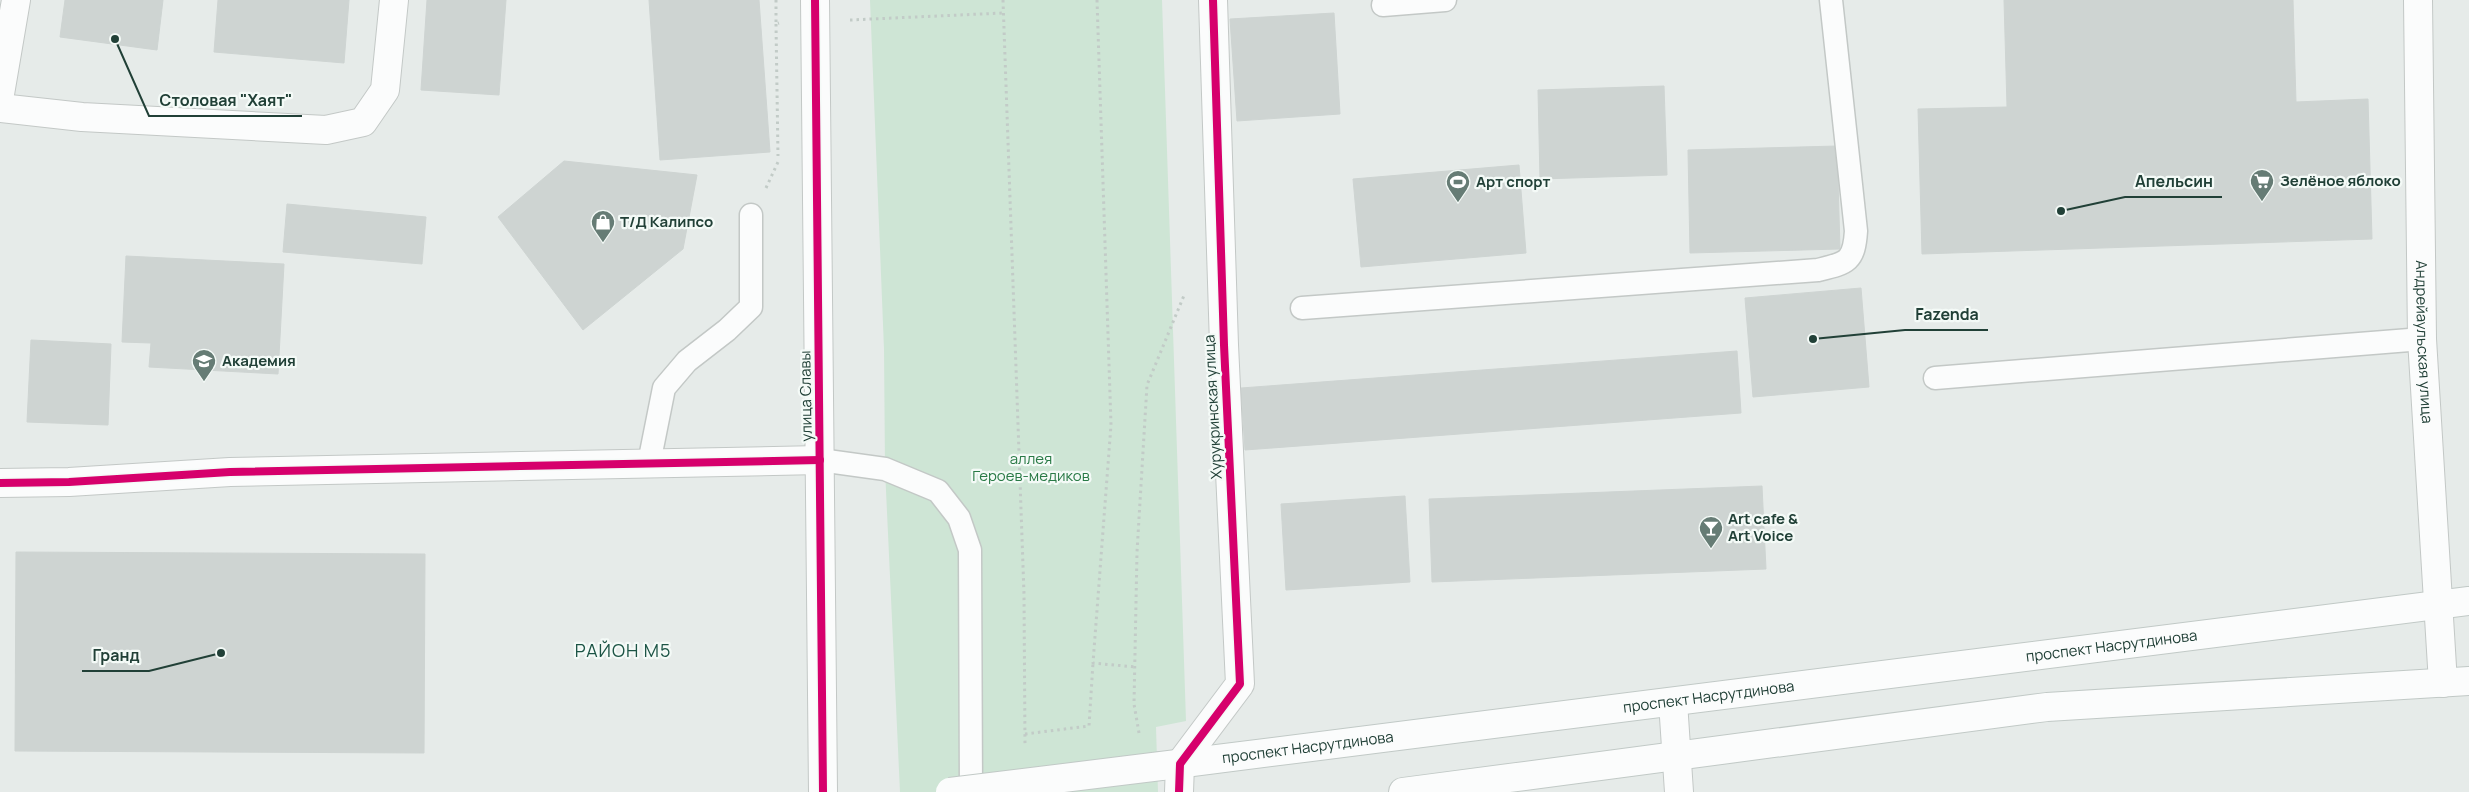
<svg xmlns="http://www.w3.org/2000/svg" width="2469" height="792" font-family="Manrope,sans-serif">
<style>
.green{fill:#cee5d5}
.building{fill:#ced4d2;stroke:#ced4d2}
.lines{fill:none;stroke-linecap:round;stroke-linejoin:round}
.lane-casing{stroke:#c3c8c6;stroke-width:25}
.street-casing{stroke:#c3c8c6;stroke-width:30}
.secondary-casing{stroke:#c1c9c6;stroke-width:30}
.path{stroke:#c2cbc7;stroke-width:3;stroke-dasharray:2.5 4;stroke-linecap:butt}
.lane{stroke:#fbfcfc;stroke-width:22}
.street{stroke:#fbfcfc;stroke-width:28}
.secondary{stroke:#fbfcfc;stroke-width:28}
.secondary-bridge-casing{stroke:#c1c9c6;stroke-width:30;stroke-linecap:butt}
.secondary-bridge{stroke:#fbfcfc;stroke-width:28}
.cycleway-casing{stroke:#f4faf7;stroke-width:11}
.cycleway{stroke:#d6006c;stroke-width:8}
.labels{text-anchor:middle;stroke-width:4.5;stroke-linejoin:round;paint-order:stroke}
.poi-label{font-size:15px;font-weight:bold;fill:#214037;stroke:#f4faf7;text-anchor:start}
.street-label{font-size:15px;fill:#214037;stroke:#f4faf7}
.park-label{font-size:15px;fill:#297a46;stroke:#f4faf7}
.quarter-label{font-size:18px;letter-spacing:1px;fill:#1c5445;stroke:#f4faf7}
.leader{fill:none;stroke:#214037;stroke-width:2}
.callout-dot{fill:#214037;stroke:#f4faf7;stroke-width:2}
.callout-label{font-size:16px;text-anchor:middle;font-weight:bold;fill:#214037;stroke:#f4faf7;stroke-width:4.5;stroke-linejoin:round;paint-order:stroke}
</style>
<rect width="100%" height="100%" fill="#e6ebe9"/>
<polygon class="green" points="870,0 1162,0 1186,721 1156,727 1158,792 900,792 885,469 884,349"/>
<g class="building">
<polygon points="65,0 163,0 157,50 60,37"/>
<polygon points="218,0 349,0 344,63 214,52"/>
<polygon points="427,0 506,0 499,95 421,90"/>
<polygon points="649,0 759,0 770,152 660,160"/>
<polygon points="2004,0 2293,0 2296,102 2368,99 2372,239 1922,254 1918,109 2007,107"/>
<polygon points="1334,13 1340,114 1237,121 1230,19"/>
<polygon points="1664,86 1667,175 1540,179 1538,90"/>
<polygon points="1837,146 1840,249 1690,253 1688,150"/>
<polygon points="564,161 697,175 683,249 583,330 498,217"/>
<polygon points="1519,165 1526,253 1361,267 1353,179"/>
<polygon points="287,204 426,217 422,264 283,252"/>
<polygon points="126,256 284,264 278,374 149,367 151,343 122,342"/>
<polygon points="1861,288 1869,387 1753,397 1745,298"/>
<polygon points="31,340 111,344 108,425 27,422"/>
<polygon points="1737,351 1741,413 1245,450 1241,388"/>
<polygon points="1762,486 1766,569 1432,582 1429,499"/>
<polygon points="1405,496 1410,582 1286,590 1281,504"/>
<polygon points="16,552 425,554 424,753 15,751"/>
</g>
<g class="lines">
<g class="lane-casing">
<g id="lane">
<polyline points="1383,5 1445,0"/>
<path d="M1302 308 1818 270C1847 263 1854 262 1856 231L1831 0"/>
<polyline points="1935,378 2422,339"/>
<polyline points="820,460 885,469 938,491 959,518 970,550 971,792"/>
<polyline points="649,463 664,388 687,361 727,330 751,307 751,215"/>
</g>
</g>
<g class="street-casing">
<g id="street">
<polyline points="815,0 823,792"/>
<path id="s1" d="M2418 0 2422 339 2443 683"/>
<polyline points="0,94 16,0"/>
<polyline points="0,108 82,117 326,130 363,122 385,90 394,0"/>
<polyline points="0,483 69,482 230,472 820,460"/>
<polyline points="1673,702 1679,792"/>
<polyline points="1179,792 1180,764 1240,684 1224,345 1213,0"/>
</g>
</g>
<g class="secondary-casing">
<g id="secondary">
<path id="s2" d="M1161 766 2469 601"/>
<polyline points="1403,792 2047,707 2469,681"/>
</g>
</g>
<g class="path">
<polyline points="776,0 776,24 779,23"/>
<polyline points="1003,0 1024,594 1025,746"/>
<polyline points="1097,0 1111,425 1093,663 1135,667"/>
<polyline points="850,20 1003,13"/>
<polyline points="776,24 778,156"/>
<polyline points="766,188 778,162"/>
<polyline points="1139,733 1134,704 1137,552 1147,385 1185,293"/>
<polyline points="1025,734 1089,726 1093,663"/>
</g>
<use href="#lane" class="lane"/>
<use href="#street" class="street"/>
<use href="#secondary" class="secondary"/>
<g class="secondary-bridge-casing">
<polyline id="secondary-bridge" points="950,792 1161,766"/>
</g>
<use href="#secondary-bridge" class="secondary-bridge"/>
<g class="cycleway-casing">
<g id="cycleway">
<polyline points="815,0 823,792"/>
<polyline points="0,483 69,482 230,472 820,460"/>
<polyline points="1179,792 1180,764 1240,684 1224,345 1213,0"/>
</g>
</g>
<use href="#cycleway" class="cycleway"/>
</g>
<defs>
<g id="supermarket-pin" transform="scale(1.25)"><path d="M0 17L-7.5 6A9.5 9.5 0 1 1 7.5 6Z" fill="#667c75" stroke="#f4faf7"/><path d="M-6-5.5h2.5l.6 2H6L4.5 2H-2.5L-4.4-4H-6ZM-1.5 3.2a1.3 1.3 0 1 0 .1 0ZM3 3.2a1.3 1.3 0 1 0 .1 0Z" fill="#fff"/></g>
<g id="stadium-pin" transform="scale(1.25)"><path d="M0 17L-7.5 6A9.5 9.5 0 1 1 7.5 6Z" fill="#667c75" stroke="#f4faf7"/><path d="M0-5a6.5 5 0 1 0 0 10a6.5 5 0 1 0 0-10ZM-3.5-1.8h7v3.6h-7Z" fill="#fff"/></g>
<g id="shop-pin" transform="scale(1.25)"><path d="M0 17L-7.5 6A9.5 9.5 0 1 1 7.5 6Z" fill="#667c75" stroke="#f4faf7"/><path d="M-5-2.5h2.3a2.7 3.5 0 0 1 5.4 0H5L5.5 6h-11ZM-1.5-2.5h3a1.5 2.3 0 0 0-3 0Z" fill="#fff"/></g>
<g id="school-pin" transform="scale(1.25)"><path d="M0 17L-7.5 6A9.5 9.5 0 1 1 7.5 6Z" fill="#667c75" stroke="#f4faf7"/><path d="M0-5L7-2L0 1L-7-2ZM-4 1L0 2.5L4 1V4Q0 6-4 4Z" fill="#fff"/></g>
<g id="bar-pin" transform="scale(1.25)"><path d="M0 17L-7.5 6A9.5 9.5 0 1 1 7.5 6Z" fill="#667c75" stroke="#f4faf7"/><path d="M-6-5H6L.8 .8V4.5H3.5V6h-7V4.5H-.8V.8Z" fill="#fff"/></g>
</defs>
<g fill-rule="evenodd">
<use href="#supermarket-pin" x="2262" y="181"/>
<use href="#stadium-pin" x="1458" y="182"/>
<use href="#shop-pin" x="603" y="222"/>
<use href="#school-pin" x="204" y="361"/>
<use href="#bar-pin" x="1711" y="528"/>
</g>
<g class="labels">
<g class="poi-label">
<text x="2280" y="186">Зелёное яблоко</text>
<text x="1476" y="187">Арт спорт</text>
<text x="620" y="227">Т/Д Калипсо</text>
<text x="222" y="366">Академия</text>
<text x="1728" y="524">Art cafe &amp;<tspan x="1728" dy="17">Art Voice</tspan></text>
</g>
<g class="street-label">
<text dy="5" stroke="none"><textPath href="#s1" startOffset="342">Андрейаульская улица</textPath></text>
<text transform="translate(806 396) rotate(-91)" y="5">улица Славы</text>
<text transform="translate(1213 407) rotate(-93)" y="5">Хурукринская улица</text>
<text dy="5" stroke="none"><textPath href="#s2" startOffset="958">проспект Насрутдинова</textPath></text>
<text dy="5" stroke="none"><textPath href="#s2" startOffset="552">проспект Насрутдинова</textPath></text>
<text dy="5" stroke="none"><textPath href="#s2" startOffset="148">проспект Насрутдинова</textPath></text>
</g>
<g class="park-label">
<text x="1031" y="464">аллея<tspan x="1031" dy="17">Героев-медиков</tspan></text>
</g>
<g class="quarter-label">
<text x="623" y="657">РАЙОН М5</text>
</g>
</g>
<path class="leader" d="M115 39L149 116H302M2061 211L2125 197H2222M1813 339L1905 330H1988M221 653L149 671H82"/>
<g class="callout-dot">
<circle cx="115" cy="39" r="5"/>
<circle cx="2061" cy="211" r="5"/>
<circle cx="1813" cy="339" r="5"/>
<circle cx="221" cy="653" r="5"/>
</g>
<g class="callout-label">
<text x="226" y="106">Столовая "Хаят"</text>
<text x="2174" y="187">Апельсин</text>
<text x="1947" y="320">Fazenda</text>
<text x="116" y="661">Гранд</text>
</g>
</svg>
